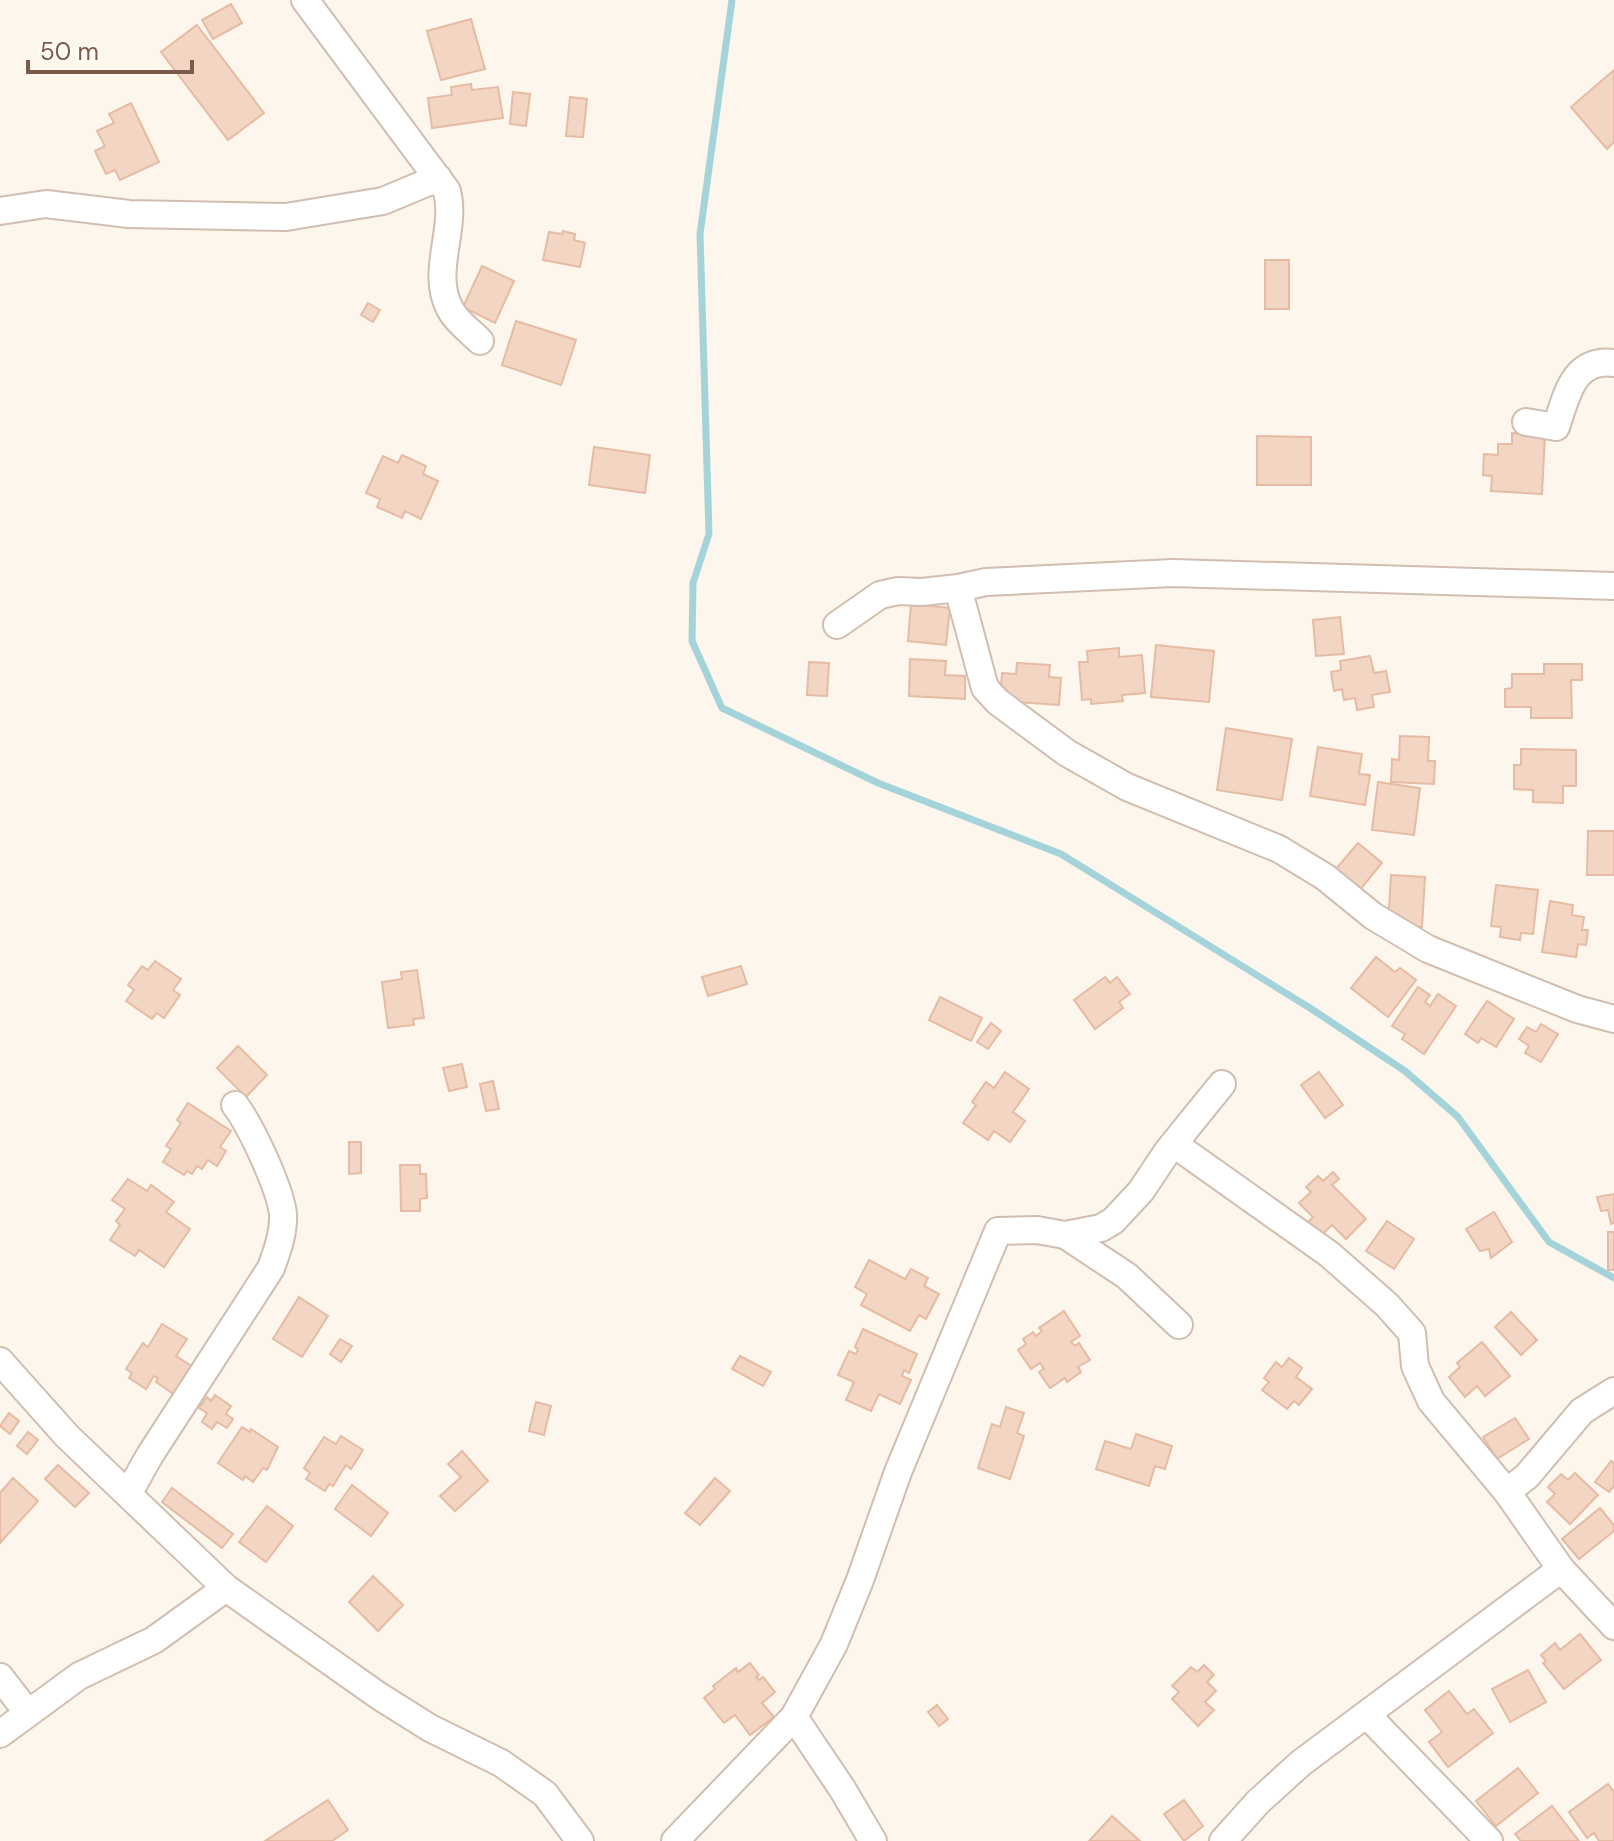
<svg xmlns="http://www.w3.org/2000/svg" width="1614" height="1841" font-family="'DM Sans',sans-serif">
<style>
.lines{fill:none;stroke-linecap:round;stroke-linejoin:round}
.stream{stroke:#a5d3da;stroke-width:7}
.building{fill:#f3d5c3;stroke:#e6bba3;stroke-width:2}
.street-casing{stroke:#d1beb0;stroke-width:30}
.street{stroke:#fff;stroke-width:26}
</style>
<rect width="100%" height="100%" fill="#fdf6ec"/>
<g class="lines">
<polyline class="stream" points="732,0 700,234 709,534 693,583 692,641 722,708 878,783 1061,854 1310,1008 1405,1071 1458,1117 1549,1242 1614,1278"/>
</g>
<g class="building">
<polygon points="231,4 242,23 213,39 202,20"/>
<polygon points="471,19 485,69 441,80 427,31"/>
<polygon points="197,25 264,113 228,140 161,52"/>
<polygon points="1614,70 1614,142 1607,149 1571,107"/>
<polygon points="471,84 472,90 498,87 503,118 432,128 428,98 452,95 451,87"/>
<polygon points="513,92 530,94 526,126 510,124"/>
<polygon points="570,97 587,99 583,137 566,136"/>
<polygon points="131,103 159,162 120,180 115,170 106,174 95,151 105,146 97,131 114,123 109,114"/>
<polygon points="563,231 575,234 574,240 585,243 580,267 543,260 549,232 562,234"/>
<rect x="1265" y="260" width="24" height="49"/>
<polygon points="482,266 514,281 495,323 463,307"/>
<polygon points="368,303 380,310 373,322 361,315"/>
<polygon points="516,321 576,340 561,385 502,365"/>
<polygon points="1512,433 1545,434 1542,494 1491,491 1492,476 1483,475 1484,454 1498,455 1498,444 1512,444"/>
<polygon points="1257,436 1311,437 1311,485 1257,485"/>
<polygon points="594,447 650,455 645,493 589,485"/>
<polygon points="402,455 426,466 423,474 438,481 421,519 405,511 402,518 377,507 380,499 366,493 383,456 398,463"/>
<polygon points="911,604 950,608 946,645 908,641"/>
<polygon points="1340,617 1344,654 1316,656 1313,620"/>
<polygon points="1156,645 1214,651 1209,702 1151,697"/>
<polygon points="1119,648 1119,657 1142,655 1145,693 1122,695 1123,701 1091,704 1091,699 1082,700 1079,662 1088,662 1087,651"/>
<polygon points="1370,656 1374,673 1386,671 1390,692 1372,695 1374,707 1357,710 1355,698 1344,700 1342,689 1334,691 1331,672 1341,670 1340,661"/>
<polygon points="910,659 946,661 945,675 965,676 965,699 909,696"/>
<polygon points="809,662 829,663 827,696 807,695"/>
<polygon points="1017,663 1050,665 1049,677 1061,678 1059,705 1000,701 1002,673 1016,674"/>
<polygon points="1544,664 1582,664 1582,680 1571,680 1572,718 1531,718 1531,707 1505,707 1505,689 1512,688 1512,674 1544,674"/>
<polygon points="1226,728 1292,739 1282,800 1217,790"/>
<polygon points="1400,736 1429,737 1428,761 1435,761 1434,784 1391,782 1392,759 1399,760"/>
<polygon points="1318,747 1362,754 1359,774 1370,775 1365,805 1310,796"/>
<polygon points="1521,749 1576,750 1576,786 1563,786 1563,803 1533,802 1533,790 1514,789 1514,765 1521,765"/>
<polygon points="1378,782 1420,788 1414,835 1372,830"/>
<polygon points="1588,831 1614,831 1614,875 1587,875"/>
<polygon points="1358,843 1382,863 1354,897 1330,876"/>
<polygon points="1391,875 1425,877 1422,927 1388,925"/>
<polygon points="1496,885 1538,890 1533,934 1521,933 1520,940 1500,937 1501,927 1491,926"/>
<polygon points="1550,901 1573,905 1572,915 1584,917 1582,930 1588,930 1586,945 1578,944 1576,957 1542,952"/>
<polygon points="1376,957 1395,972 1400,968 1416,980 1388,1017 1351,988"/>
<polygon points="155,961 181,979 173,990 180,995 164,1018 157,1013 152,1019 126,1001 134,990 128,985 142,966 148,970"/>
<polygon points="741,966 747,984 708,996 702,977"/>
<polygon points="417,970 424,1018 413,1019 414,1025 388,1028 382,982 402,979 401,972"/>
<polygon points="1105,977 1110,983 1117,977 1130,994 1119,1002 1123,1008 1095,1029 1074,1000"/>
<polygon points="1418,987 1430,995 1425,1002 1430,1006 1438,994 1456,1006 1424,1054 1402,1039 1405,1034 1392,1026"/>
<polygon points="940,997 982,1018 971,1041 929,1020"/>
<polygon points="1487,1001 1514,1019 1496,1047 1481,1038 1478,1043 1465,1034"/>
<polygon points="991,1023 1001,1031 988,1049 977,1042"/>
<polygon points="1541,1024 1558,1034 1541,1062 1525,1053 1529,1046 1519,1039 1527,1027 1536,1032"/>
<polygon points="238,1046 267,1075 246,1097 217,1068"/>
<polygon points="462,1064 467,1087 449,1091 443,1068"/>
<polygon points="1005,1072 1029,1089 1013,1112 1025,1121 1010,1142 994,1131 988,1140 963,1123 976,1105 972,1102 986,1082 994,1088"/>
<polygon points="1319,1072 1343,1105 1325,1118 1301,1085"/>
<polygon points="493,1081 499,1109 486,1111 480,1084"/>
<polygon points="188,1103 231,1131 220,1147 226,1151 217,1166 208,1160 202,1169 197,1166 192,1174 187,1171 184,1175 163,1162 171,1149 166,1146 181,1123 177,1120"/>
<polygon points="349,1142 361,1142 361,1173 349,1174"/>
<polygon points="400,1165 420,1165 420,1174 426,1174 427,1198 420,1199 420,1211 401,1211"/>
<polygon points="1333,1172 1339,1179 1332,1185 1366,1219 1346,1239 1332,1225 1319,1238 1306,1224 1313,1217 1299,1203 1311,1192 1306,1187 1318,1176 1323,1181"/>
<polygon points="128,1179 147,1191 151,1185 174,1202 166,1212 190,1229 164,1267 139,1250 135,1256 110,1240 120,1225 116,1221 125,1209 112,1200"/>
<polygon points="1614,1194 1614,1223 1611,1224 1608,1210 1601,1211 1597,1197"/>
<polygon points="1494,1212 1512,1242 1491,1258 1489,1249 1480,1251 1466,1229"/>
<polygon points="1387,1221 1414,1239 1394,1269 1366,1251"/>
<rect x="1608" y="1232" width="6" height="38"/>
<polygon points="869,1260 905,1279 911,1269 928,1278 924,1286 939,1294 926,1319 919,1315 910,1331 861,1305 867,1294 855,1287"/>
<polygon points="299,1297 328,1316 302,1357 273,1339"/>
<polygon points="1064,1311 1080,1336 1071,1342 1075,1346 1079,1343 1090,1360 1078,1367 1081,1372 1067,1382 1065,1378 1050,1388 1039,1372 1044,1369 1040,1363 1031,1369 1018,1350 1026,1344 1023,1339 1033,1332 1036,1336 1042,1331 1039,1328"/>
<polygon points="1511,1312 1537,1340 1521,1355 1495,1327"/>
<polygon points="162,1324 187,1339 176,1356 193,1367 175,1395 156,1382 158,1378 154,1376 146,1389 129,1378 132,1373 126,1369 143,1343 148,1347"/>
<polygon points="863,1329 917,1354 909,1373 904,1370 902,1376 911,1380 900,1404 879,1394 871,1411 846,1400 854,1382 838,1375 849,1351 856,1354 858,1349 855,1347"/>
<polygon points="340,1339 352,1346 341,1362 330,1354"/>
<polygon points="1482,1342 1510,1376 1485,1396 1477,1386 1465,1397 1449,1377 1460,1367 1457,1363"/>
<polygon points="740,1356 771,1372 763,1386 732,1369"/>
<polygon points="1289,1358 1302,1368 1296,1377 1312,1389 1299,1405 1294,1401 1287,1409 1262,1390 1269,1382 1264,1378 1276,1362 1282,1367"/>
<polygon points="215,1395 231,1406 226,1414 233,1419 227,1428 217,1422 212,1429 202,1422 207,1413 199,1408 207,1397 211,1401"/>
<polygon points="536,1402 551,1406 544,1435 529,1431"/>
<polygon points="1006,1407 1024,1413 1017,1433 1024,1436 1010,1479 978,1468 992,1424 1000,1427"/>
<polygon points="9,1413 19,1421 10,1434 0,1426"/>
<polygon points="1515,1418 1529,1439 1497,1459 1483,1437"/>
<polygon points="242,1427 250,1432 251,1429 278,1447 267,1470 263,1468 253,1482 245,1476 243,1480 218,1463"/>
<polygon points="28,1432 38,1440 27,1454 17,1446"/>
<polygon points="1136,1434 1172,1446 1165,1469 1155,1466 1149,1486 1096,1469 1105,1441 1131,1449"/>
<polygon points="341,1436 363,1450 351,1469 346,1465 333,1486 329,1484 325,1491 306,1479 310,1473 304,1468 324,1437 336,1444"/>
<polygon points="462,1451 488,1481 455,1511 440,1496 461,1477 448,1464"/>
<polygon points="1611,1461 1614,1463 1614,1486 1609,1492 1595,1482"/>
<polygon points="58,1465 89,1493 75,1507 45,1479"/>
<polygon points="1575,1473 1598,1495 1570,1524 1547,1502 1555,1494 1548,1487 1561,1474 1568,1480"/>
<polygon points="13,1478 38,1501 0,1543 0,1493"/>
<polygon points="715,1478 730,1491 700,1525 685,1513"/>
<polygon points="352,1485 388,1513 371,1536 335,1509"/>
<polygon points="172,1488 233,1534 222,1548 162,1502"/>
<polygon points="267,1506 293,1526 266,1562 239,1542"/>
<polygon points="1600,1508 1614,1525 1614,1531 1579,1559 1562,1539"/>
<polygon points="373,1576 403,1605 378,1631 349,1602"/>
<polygon points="1580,1634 1601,1660 1564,1689 1543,1663 1546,1661 1541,1655 1555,1643 1560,1650"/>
<polygon points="750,1663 759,1675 756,1677 759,1680 763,1677 775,1692 762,1703 774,1717 750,1735 735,1715 724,1723 704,1698 715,1689 713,1686 736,1668 738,1672"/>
<polygon points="1204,1665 1214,1675 1207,1682 1216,1691 1205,1702 1214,1710 1198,1726 1172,1699 1179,1692 1172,1686 1191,1667 1197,1672"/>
<polygon points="1528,1670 1546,1702 1510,1722 1492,1689"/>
<polygon points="1449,1691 1467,1714 1474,1709 1493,1733 1448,1767 1429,1742 1442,1732 1425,1710"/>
<polygon points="937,1705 948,1719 939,1726 928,1712"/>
<polygon points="1518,1768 1538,1793 1496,1826 1476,1801"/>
<polygon points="1608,1784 1614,1792 1614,1841 1599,1841 1594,1833 1587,1838 1569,1812"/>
<polygon points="328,1800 348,1830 332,1841 265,1841"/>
<polygon points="1184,1800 1203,1826 1184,1841 1164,1814"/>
<polygon points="1552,1806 1579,1841 1521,1841 1515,1834"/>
<polygon points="1112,1816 1140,1841 1089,1841"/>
</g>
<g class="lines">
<g class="street-casing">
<g id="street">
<path d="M305 0 447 191C457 230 430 272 450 309 456 321 471 332 480 341"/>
<polyline points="0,211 46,204 129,214 286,217 383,201 438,178"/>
<path d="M1526 422 1556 427C1567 395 1573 358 1614 363"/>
<polyline points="958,588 985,688 998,702 1067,753 1127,787 1279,849 1325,877 1373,916 1428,949 1577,1009 1614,1019"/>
<polyline points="837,625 880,595 898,591 922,592 958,588 986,582 1173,573 1614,586"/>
<polyline points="1174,1144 1329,1254 1387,1305 1412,1333 1415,1366 1431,1401 1507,1492"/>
<polyline points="1065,1235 1127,1276 1179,1325"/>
<polyline points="0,1361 67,1436 226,1588 379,1696 430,1728 501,1763 545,1794 580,1841"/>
<path d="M128 1494 150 1455 271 1268C277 1251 284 1233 283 1214 280 1188 251 1126 235 1105"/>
<polyline points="1561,1569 1614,1626"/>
<polyline points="0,1677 28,1713"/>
<polyline points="1367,1715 1489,1841"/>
<polyline points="794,1717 843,1790 873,1841"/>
<polyline points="0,1734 79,1676 154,1640 226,1588"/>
<polyline points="675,1841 794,1717 834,1644 860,1580 898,1472 998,1231 1037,1230 1065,1235 1101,1228 1113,1221 1141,1191 1167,1152 1222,1084"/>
<polyline points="1223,1841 1258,1802 1301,1763 1561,1569 1507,1492 1527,1476 1582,1411 1614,1391"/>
</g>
</g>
<use href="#street" class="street"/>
</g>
<path d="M28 60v12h164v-12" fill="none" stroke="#7a5c4d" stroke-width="4"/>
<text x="40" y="60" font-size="24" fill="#7a5c4d" stroke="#fffaf3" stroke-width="6" paint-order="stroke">50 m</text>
</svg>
